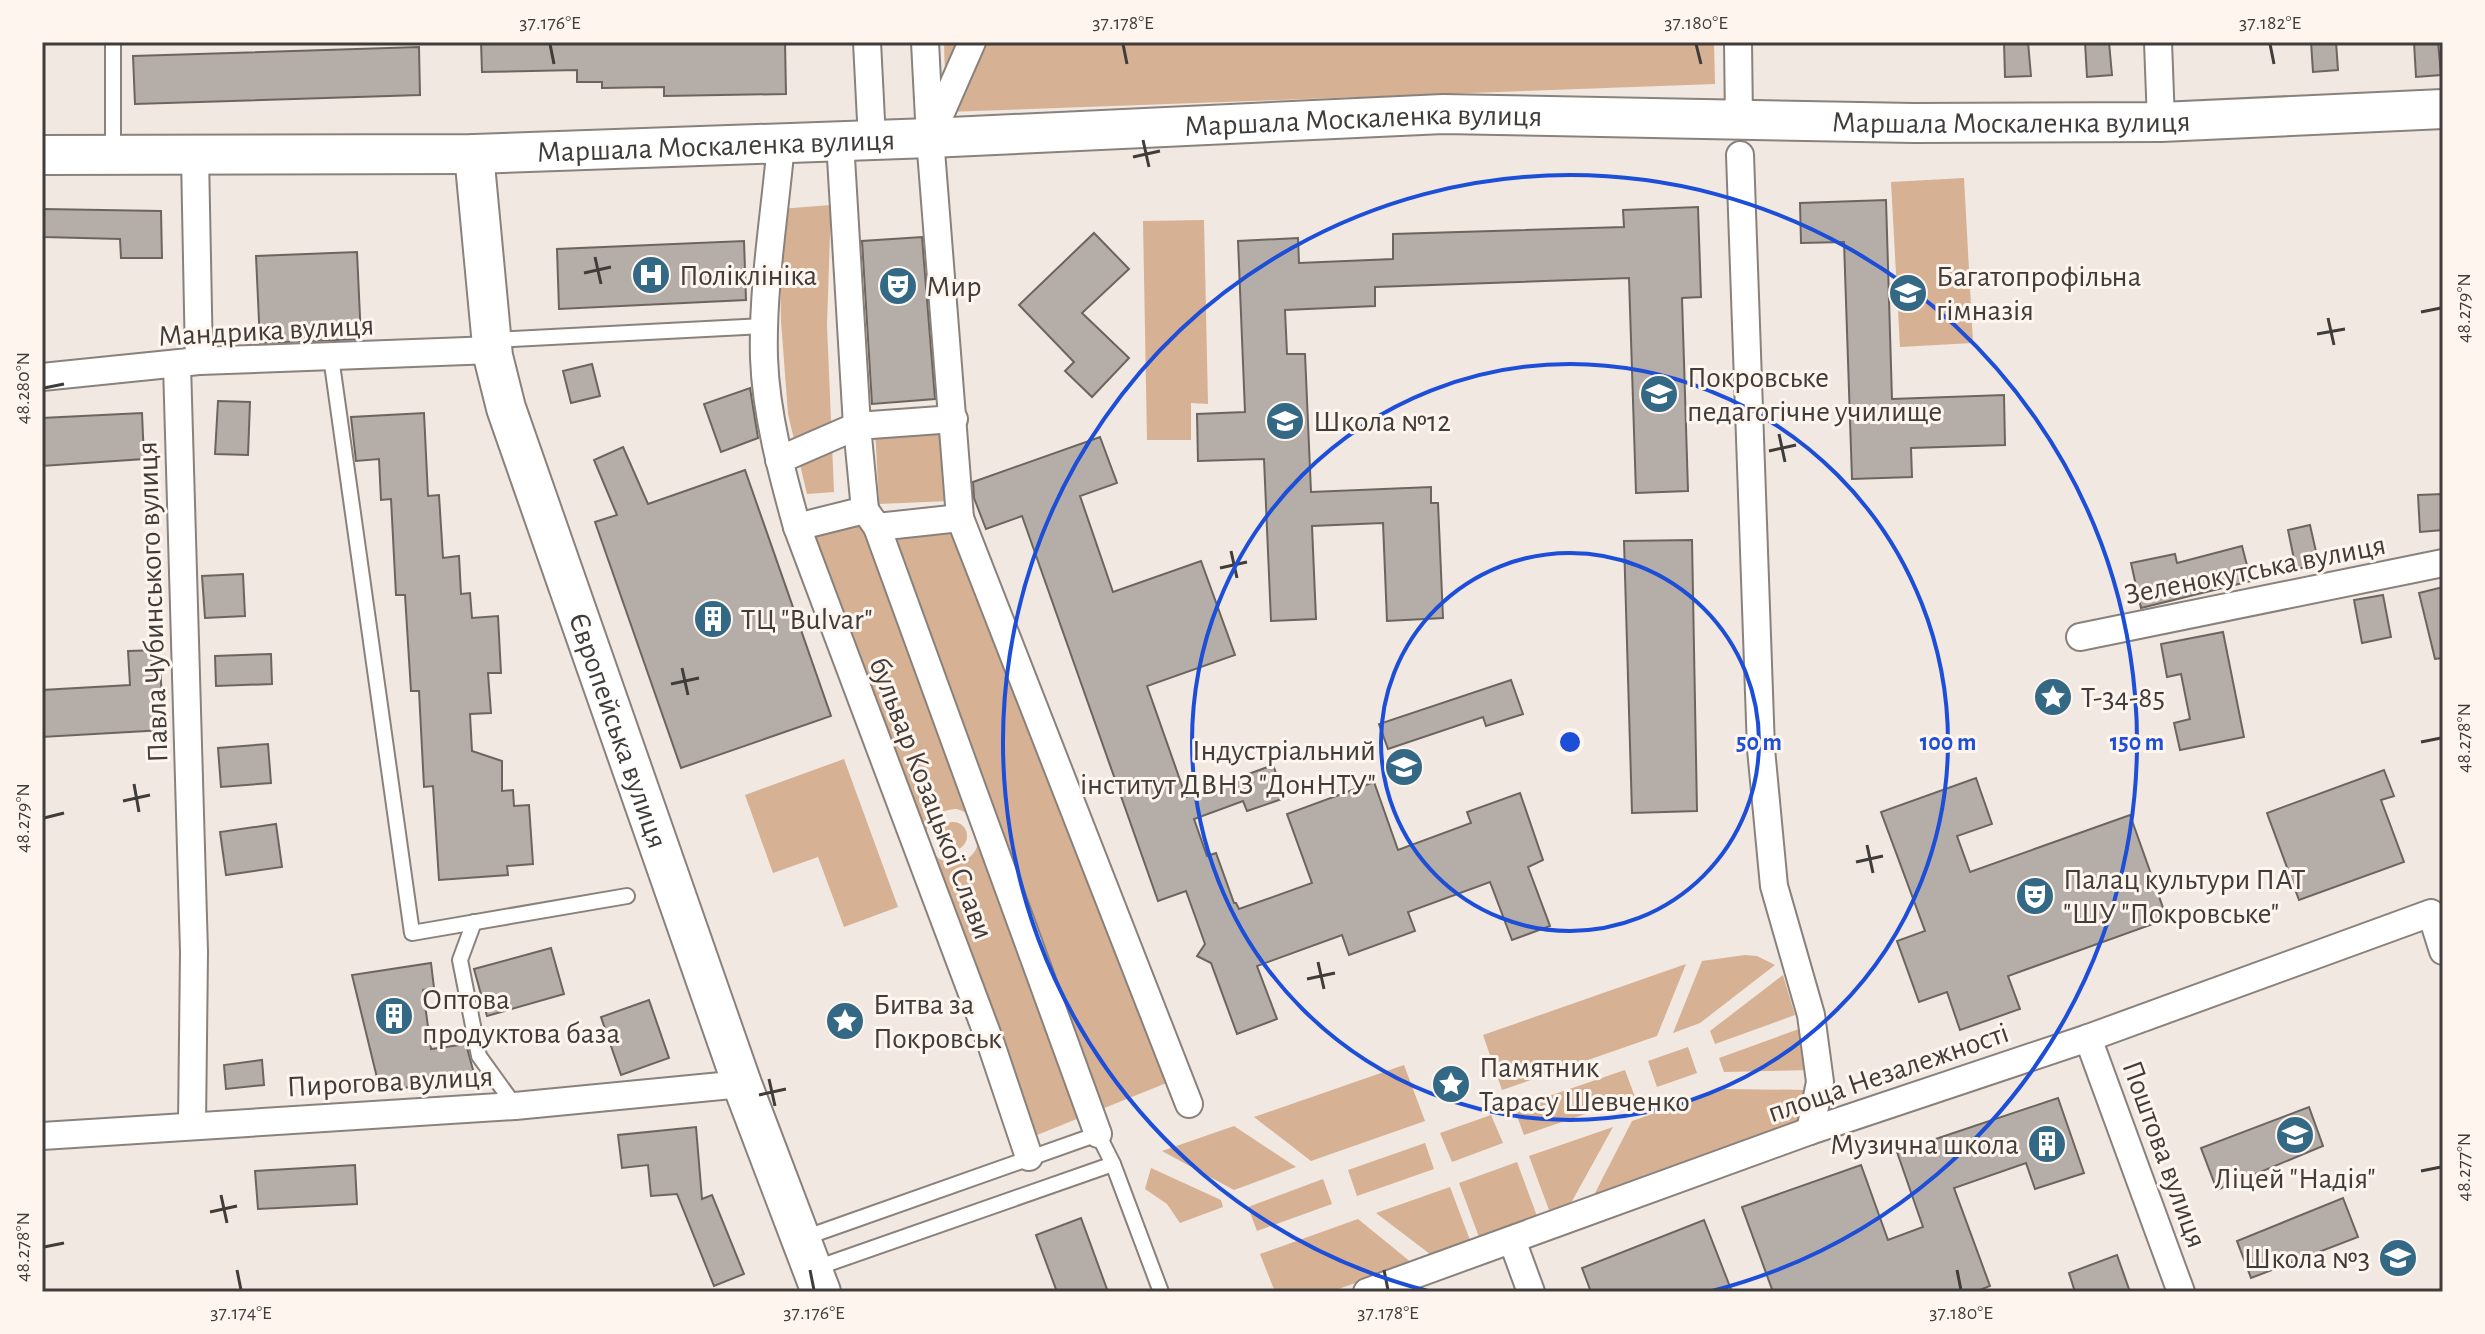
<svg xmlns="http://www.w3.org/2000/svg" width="2485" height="1334" font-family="'Alegreya Sans',sans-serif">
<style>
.green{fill:#d6b193;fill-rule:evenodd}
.building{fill:#b5ada7;stroke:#6c655f;stroke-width:2}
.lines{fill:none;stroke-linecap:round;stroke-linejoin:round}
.lane-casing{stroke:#89817b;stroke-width:18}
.street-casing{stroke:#89817b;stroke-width:30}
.secondary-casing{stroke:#89817b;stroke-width:42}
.lane{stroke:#fff;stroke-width:14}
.street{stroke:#fff;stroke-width:26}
.secondary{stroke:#fff;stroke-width:38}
.ticks{fill:none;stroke:#403c3a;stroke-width:3}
.ring{fill:none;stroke:#1d4ed8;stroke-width:4}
.labels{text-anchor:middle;stroke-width:6;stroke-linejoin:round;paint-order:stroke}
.street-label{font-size:30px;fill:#403c3a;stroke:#fef5ee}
.poi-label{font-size:30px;fill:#403c3a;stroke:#fef5ee;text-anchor:start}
.centre{fill:#1d4ed8;stroke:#fef5ee;stroke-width:4}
.ring-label{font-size:24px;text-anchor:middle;font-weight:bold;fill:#1d4ed8;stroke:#fef5ee;stroke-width:6;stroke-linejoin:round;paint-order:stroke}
.neatline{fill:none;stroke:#403c3a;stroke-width:3}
.ticks-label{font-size:20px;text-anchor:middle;fill:#403c3a}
</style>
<rect width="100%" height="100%" fill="#f1e8e1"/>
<g class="green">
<polygon points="944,42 1714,42 1715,84 946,112"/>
<polygon points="1964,178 1973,343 1900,347 1891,182"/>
<polygon points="831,205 827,325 834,492 807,494 788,414 781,321 779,209"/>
<polygon points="1204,220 1208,404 1191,403 1191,440 1147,440 1143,221"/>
<polygon points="946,426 949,501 879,504 875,429 888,436 931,434 932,427"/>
<path d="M865 510 877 527 960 518 1174 1080 1027 1139 797 527ZM957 809C969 813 974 818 977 830 987 866 934 877 927 839 923 821 940 809 957 809Z"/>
<polygon points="844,759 898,907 844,927 818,857 773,873 745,795"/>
<circle cx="953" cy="836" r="14"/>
<polygon points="1745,955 1757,956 1775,965 1700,1023 1673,1033 1702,961"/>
<polygon points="1686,964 1657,1036 1502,1090 1483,1035"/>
<polygon points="1783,975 1795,1015 1715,1044 1710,1031"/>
<polygon points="1799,1029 1812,1070 1724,1072 1719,1058"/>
<polygon points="1688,1047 1697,1073 1657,1087 1648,1061"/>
<polygon points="1404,1065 1425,1121 1311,1161 1254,1117"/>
<polygon points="1625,1070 1635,1097 1524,1135 1514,1108"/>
<polygon points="1724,1089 1813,1090 1800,1119 1785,1128 1594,1195 1632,1121"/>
<polygon points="1491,1115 1503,1143 1452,1162 1440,1133"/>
<polygon points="1234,1126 1296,1167 1234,1190 1162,1151"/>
<polygon points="1613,1127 1571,1203 1549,1210 1529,1156"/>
<polygon points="1425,1143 1434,1169 1357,1196 1348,1170"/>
<polygon points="1517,1162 1537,1216 1479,1237 1459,1183"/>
<polygon points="1151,1168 1221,1200 1223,1207 1180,1223 1167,1204 1145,1189"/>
<polygon points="1323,1179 1332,1204 1257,1231 1248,1207"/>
<polygon points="1450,1187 1470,1240 1430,1254 1376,1213"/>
<polygon points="1358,1219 1412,1263 1330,1292 1275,1292 1260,1254"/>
</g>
<g class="building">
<polygon points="481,42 785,42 786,94 664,96 664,87 602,88 602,82 577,82 577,70 482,72"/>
<polygon points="2004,42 2028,42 2031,76 2005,77"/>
<polygon points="2085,42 2109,42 2112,75 2087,77"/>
<polygon points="2311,42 2336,42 2338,70 2313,72"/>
<polygon points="2414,42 2438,42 2441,75 2416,77"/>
<polygon points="419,47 420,95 135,104 133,56"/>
<polygon points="1886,200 1892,399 2004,395 2005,445 1911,448 1912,477 1852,479 1844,242 1801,243 1800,203"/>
<polygon points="1698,207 1701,297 1682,298 1688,491 1636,493 1629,278 1375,287 1375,306 1285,310 1287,354 1305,354 1311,492 1431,487 1431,503 1438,503 1443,618 1387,621 1383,523 1312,526 1316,619 1271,621 1264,459 1198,461 1197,414 1245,412 1238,241 1298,238 1299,263 1393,259 1393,234 1624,227 1623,210"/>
<polygon points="44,209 161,211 162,258 121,258 120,239 44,237"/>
<polygon points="1094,233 1129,269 1082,313 1129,358 1092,397 1065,371 1074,362 1019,305"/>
<polygon points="922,237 935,399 872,404 862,241"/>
<polygon points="744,241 746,300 559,309 557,249"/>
<polygon points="357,252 361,339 260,343 256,256"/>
<polygon points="592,364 600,396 571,403 563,371"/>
<polygon points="750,388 758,438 721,452 704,404"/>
<polygon points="218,401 250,402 248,455 215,454"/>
<polygon points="142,413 144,459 42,466 42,418"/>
<polygon points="424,413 428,496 439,495 443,558 459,556 461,594 470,593 472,618 498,616 501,673 488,673 491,713 470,714 472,751 502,761 502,791 513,790 514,806 529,805 533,864 507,866 508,875 439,880 433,786 424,787 419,691 411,691 405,595 396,595 391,499 381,500 379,459 356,461 351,417"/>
<polygon points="1100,437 1117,483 1080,496 1113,592 1201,561 1235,655 1147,686 1186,797 1273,765 1285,798 1247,811 1243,801 1194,819 1207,856 1216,853 1234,903 1236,903 1239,909 1312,883 1287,814 1374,782 1398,850 1471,823 1467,812 1520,793 1543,860 1528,867 1550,926 1512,940 1490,882 1408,912 1415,931 1349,955 1342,935 1257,966 1277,1019 1237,1034 1211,963 1197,956 1205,944 1186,891 1158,901 1022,516 986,529 974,498 973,482"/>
<polygon points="623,447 648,504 745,470 831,716 681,768 595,522 617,515 594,460"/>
<polygon points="2443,494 2443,530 2420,532 2418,495"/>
<polygon points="2310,525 2319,565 2296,569 2288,530"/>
<polygon points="1692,540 1697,811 1632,813 1624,541"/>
<polygon points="2242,546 2251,581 2141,608 2131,563 2175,554 2177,563"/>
<polygon points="243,574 245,616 205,618 202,576"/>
<polygon points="2443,587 2443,658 2435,659 2419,593"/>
<polygon points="2383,595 2391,637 2362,643 2354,600"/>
<polygon points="2223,632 2244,737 2180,750 2174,723 2190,719 2181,674 2167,677 2161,644"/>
<polygon points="159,650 164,730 42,737 42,690 130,685 128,651"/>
<polygon points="271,654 272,684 216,686 215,656"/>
<polygon points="1511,680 1523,714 1486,726 1483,717 1388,749 1379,724"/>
<polygon points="268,744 271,783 221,787 218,748"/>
<polygon points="2384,770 2394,796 2381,800 2404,862 2299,900 2267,813"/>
<polygon points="1976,778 1992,824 1957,836 1970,872 2130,815 2167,919 2008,976 2020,1009 1960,1030 1947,992 1919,1002 1897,941 1925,931 1881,812"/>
<polygon points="276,824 282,867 226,875 220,832"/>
<polygon points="551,948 564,994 487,1016 474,969"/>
<polygon points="431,963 434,988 423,990 431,1049 466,1044 476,1081 380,1090 352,975"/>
<polygon points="649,1000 669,1058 621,1075 601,1017"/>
<polygon points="262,1060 264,1085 226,1089 224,1065"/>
<polygon points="2058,1098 2084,1173 2035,1189 2026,1163 1954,1188 1990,1286 1975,1292 1773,1292 1742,1207 1861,1165 1888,1240 1923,1227 1897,1152"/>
<polygon points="2309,1107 2323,1146 2217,1190 2201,1148"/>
<polygon points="696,1127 702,1199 712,1195 744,1274 714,1286 677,1194 651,1196 648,1165 622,1168 618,1135"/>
<polygon points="355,1165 357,1204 258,1209 255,1171"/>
<polygon points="2343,1198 2358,1237 2251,1278 2237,1241"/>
<polygon points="1081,1218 1108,1292 1057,1292 1040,1246 1036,1235"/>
<polygon points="1704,1220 1732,1292 1591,1292 1582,1268"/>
<polygon points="2117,1255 2130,1292 2075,1292 2069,1273"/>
</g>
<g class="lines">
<g class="lane-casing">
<g id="lane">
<polyline points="113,42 113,154"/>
<polyline points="492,340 764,326"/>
<polyline points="331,357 412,933 627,896"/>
<polyline points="474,922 460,960 479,1056 515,1106"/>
<polyline points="801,1239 1098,1134 1113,1164 1161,1292"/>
<polyline points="813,1269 1113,1164"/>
</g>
</g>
<g class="street-casing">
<g id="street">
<polyline points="867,42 872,140"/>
<polyline points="925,42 930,138 960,518 1189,1104"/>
<polyline points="1738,42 1739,120"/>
<polyline points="2158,42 2161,122"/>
<polyline points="933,131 972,42"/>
<polyline points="840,141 857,426 865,510"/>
<path d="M781 143C775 214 762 287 764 358 766 415 782 473 797 527"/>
<polyline points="1740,155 1761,749 1774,886 1811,1015 1820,1082 1810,1131"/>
<polyline points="195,156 199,361"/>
<polyline points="177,365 194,952 192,1125"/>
<polyline points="42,377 199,361 493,350"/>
<polyline points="779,460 857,426 954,419"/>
<polyline points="960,518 877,527 1098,1134"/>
<polyline points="877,527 865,510 797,527 991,1044 1029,1157"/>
<polyline points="2080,637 2443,563"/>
<polyline points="2088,1038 2181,1292"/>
<polyline points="42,1136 515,1106 742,1084"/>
<polyline points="1512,1240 1531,1292"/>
<polyline points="1367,1292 1810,1131 2088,1038 2431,913 2443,951"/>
</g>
</g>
<g class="secondary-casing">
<g id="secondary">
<path id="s1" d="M474 154 493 356 506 408 742 1084 821 1292"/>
<path id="s2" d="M42 155 474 154 930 138 1443 114 1914 123 2161 122 2443 109"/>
</g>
</g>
<use href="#lane" class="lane"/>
<use href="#street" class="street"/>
<use href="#secondary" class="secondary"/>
</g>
<path class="ticks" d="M550 44 554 64M1123 44 1127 64M1696 44 1701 64M2270 44 2274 64M1143 140 1149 167M1133 157 1160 151M595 257 601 284M584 273 611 267M2421 312 2441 308M2328 318 2334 345M2317 334 2345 329M44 388 64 384M1779 434 1785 462M1769 451 1796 445M1231 551 1237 578M1220 568 1247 562M682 668 688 695M671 684 699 678M2421 742 2441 738M134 784 139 812M123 801 150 795M44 818 64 813M1867 845 1873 873M1856 862 1883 856M1318 962 1324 989M1307 979 1335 973M769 1079 775 1106M759 1095 786 1089M2421 1171 2441 1167M221 1195 227 1223M210 1212 237 1206M44 1247 64 1243M237 1270 241 1290M810 1270 814 1290M1384 1270 1388 1290M1957 1270 1961 1290"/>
<g class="ring">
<circle cx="1570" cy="742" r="189"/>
<circle cx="1570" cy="742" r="378"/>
<path d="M1428 1291A567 567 0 1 1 1712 1291"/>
</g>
<defs>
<g id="hospital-disc" transform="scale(2)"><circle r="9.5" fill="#346985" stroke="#fef5ee"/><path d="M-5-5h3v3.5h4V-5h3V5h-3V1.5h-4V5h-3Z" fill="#fff"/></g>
<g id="theatre-disc" transform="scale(2)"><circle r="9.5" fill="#346985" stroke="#fef5ee"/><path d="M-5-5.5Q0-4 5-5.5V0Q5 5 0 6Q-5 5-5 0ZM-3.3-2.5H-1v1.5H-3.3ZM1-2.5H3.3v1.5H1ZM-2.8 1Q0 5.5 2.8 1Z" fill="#fff"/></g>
<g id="school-disc" transform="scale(2)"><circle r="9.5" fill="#346985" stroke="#fef5ee"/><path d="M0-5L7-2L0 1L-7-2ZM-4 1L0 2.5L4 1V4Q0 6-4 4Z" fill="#fff"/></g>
<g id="university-disc" transform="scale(2)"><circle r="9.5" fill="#346985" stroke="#fef5ee"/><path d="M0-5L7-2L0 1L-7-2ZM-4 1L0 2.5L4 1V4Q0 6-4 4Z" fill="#fff"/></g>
<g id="building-disc" transform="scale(2)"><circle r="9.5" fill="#346985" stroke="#fef5ee"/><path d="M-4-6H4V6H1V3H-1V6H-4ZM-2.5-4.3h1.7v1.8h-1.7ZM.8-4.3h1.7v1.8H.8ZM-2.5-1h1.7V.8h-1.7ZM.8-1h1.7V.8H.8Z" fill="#fff"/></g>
<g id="sight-disc" transform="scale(2)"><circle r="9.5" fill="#346985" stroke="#fef5ee"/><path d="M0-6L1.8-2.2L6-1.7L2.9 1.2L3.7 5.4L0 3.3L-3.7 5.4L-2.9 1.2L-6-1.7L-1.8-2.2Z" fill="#fff"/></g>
</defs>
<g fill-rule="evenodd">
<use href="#hospital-disc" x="651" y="275"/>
<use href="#theatre-disc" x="898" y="286"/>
<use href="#school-disc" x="1908" y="293"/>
<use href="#university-disc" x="1659" y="394"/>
<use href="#school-disc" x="1285" y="421"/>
<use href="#building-disc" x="713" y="619"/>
<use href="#sight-disc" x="2053" y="697"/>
<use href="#university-disc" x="1404" y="767"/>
<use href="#theatre-disc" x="2035" y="896"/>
<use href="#building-disc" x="394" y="1016"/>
<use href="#sight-disc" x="845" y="1021"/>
<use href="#sight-disc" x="1451" y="1084"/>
<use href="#school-disc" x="2295" y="1135"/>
<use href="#building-disc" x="2047" y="1144"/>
<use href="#school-disc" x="2398" y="1258"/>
</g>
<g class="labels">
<g class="street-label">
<text dy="10" stroke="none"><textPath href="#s2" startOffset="1970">Маршала Москаленка вулиця</textPath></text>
<text dy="10" stroke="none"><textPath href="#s2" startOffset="1322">Маршала Москаленка вулиця</textPath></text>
<text dy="10" stroke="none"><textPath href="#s2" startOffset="674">Маршала Москаленка вулиця</textPath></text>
<text transform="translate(266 330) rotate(-3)" y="10">Мандрика вулиця</text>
<text transform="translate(2255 569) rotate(-11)" y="10">Зеленокутська вулиця</text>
<text transform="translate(152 602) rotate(-92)" y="10">Павла Чубинського вулиця</text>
<text dy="10" stroke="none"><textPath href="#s1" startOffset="598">Європейська вулиця</textPath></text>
<text transform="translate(932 798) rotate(69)" y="10">бульвар Козацької Слави</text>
<text transform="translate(1888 1072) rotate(-19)" y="10">площа Незалежності</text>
<text transform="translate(390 1081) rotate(-3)" y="10">Пирогова вулиця</text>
<text transform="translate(2165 1154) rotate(70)" y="10">Поштова вулиця</text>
</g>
<g class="poi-label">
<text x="679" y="285">Поліклініка</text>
<text x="1936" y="286">Багатопрофільна<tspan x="1936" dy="34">гімназія</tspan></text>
<text x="926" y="296">Мир</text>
<text x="1687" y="387">Покровське<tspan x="1687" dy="34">педагогічне училище</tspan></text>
<text x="1313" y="431">Школа №12</text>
<text x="741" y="629">ТЦ "Bulvar"</text>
<text x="2081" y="707">Т-34-85</text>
<text x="1376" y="760" text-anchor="end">Індустріальний<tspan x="1376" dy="34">інститут ДВНЗ "ДонНТУ"</tspan></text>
<text x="2063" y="889">Палац культури ПАТ<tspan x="2063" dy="34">"ШУ "Покровське"</tspan></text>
<text x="422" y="1009">Оптова<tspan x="422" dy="34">продуктова база</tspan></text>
<text x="873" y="1014">Битва за<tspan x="873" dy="34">Покровськ</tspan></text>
<text x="1479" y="1077">Памятник<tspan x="1479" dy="34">Тарасу Шевченко</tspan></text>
<text x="2019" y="1154" text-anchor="end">Музична школа</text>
<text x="2295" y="1188" text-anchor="middle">Ліцей "Надія"</text>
<text x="2370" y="1268" text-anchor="end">Школа №3</text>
</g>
</g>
<circle cx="1570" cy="742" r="12" class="centre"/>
<g class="ring-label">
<text x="1759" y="750">50 m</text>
<text x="1948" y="750">100 m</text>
<text x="2137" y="750">150 m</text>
</g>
<rect width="2485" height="1334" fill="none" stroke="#fef5ee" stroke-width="88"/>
<rect x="44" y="44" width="2397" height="1246" class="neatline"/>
<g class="ticks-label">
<text x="550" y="29">37.176°E</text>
<text x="1123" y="29">37.178°E</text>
<text x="1696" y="29">37.180°E</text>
<text x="2270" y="29">37.182°E</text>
<text transform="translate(2463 308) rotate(-90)" y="7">48.279°N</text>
<text transform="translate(22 388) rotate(-90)" y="7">48.280°N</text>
<text transform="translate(2463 738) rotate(-90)" y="7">48.278°N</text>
<text transform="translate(22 818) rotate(-90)" y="7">48.279°N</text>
<text transform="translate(2463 1167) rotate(-90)" y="7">48.277°N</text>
<text transform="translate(22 1247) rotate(-90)" y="7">48.278°N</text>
<text x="241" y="1319">37.174°E</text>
<text x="814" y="1319">37.176°E</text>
<text x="1388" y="1319">37.178°E</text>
<text x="1961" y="1319">37.180°E</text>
</g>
</svg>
